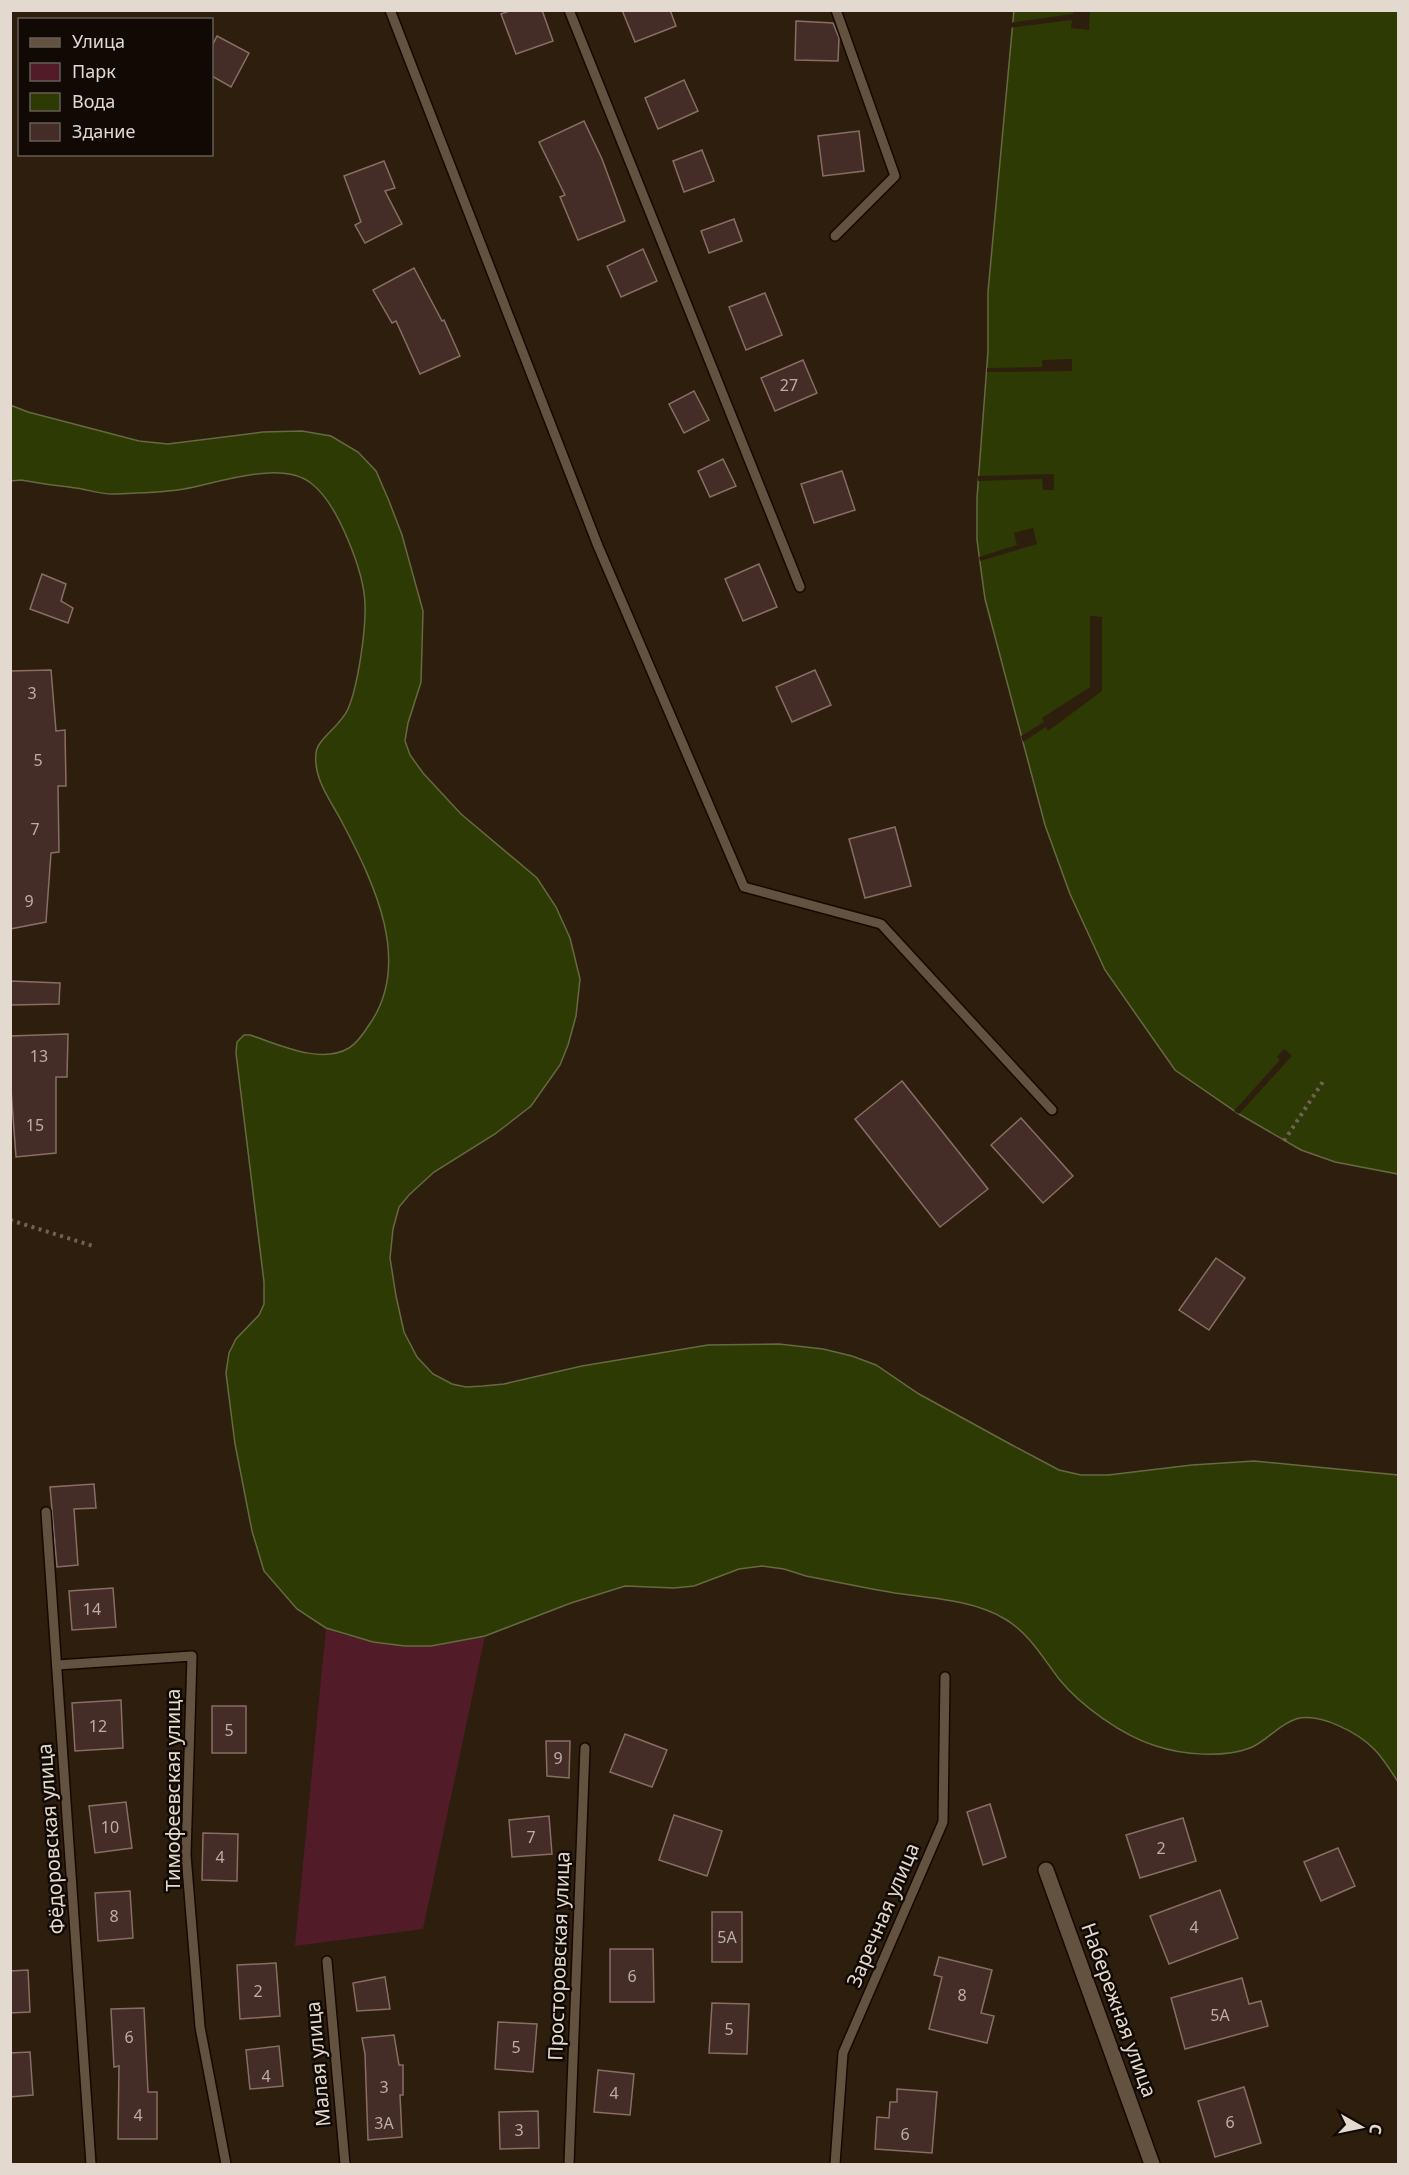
<svg xmlns="http://www.w3.org/2000/svg" width="1409" height="2175" font-family="'Noto Sans',sans-serif">
<style>
.green{fill:#521b28}
.water{fill:#2e3a04;stroke:#656a41;stroke-width:1.5}
.pier{fill:#2e1e0e}
.building{fill:#442d26;stroke:#886d65;stroke-width:1.5}
.lines{fill:none;stroke-linecap:round;stroke-linejoin:round}
.lane-casing{stroke:#160800;stroke-width:12}
.street-casing{stroke:#160800;stroke-width:18}
.path{stroke:#716255;stroke-width:4;stroke-dasharray:3 4.5;stroke-linecap:butt}
.lane{stroke:#645240;stroke-width:9}
.street{stroke:#645240;stroke-width:15}
.labels{text-anchor:middle;stroke-width:5;stroke-linejoin:round;paint-order:stroke}
.number-label{font-size:16px;fill:#bcaea5}
.street-label{font-size:20px;fill:#e4d9cf;stroke:#110a04}
</style>
<rect width="100%" height="100%" fill="#2e1e0e"/>
<path class="green" d="M326 1628C336 1633 347 1636 358 1638 404 1649 439 1645 485 1636L423 1929 295 1946Z"/>
<g class="water">
<polygon points="1014,10 1398,11 1398,1174 1335,1162 1301,1150 1239,1114 1175,1070 1105,970 1070,894 1045,825 985,599 977,540 977,498 988,351 988,292"/>
<path d="M10 405 28 412 139 441 168 444 263 432 302 431 331 436 358 452 376 471 389 501 402 535 423 611 421 682 408 723 405 741 410 755 423 773 461 814 537 878 556 907 570 938 580 979 576 1016 568 1045 560 1065 531 1106 495 1134 434 1172 409 1195 399 1207 393 1229 390 1258 396 1296 404 1332 417 1357 433 1374 452 1384 466 1387 483 1386 504 1384 582 1366 708 1345 779 1344 823 1349 852 1356 876 1365 919 1394 1010 1444 1059 1470 1081 1475H1108L1192 1465 1254 1461 1398 1475V1782C1391 1771 1383 1758 1374 1749 1358 1733 1320 1712 1296 1719 1279 1724 1266 1742 1250 1748 1223 1758 1183 1755 1156 1746 1123 1736 1081 1706 1059 1679 1043 1658 1029 1633 1005 1619 974 1600 931 1598 895 1593 865 1588 836 1582 806 1576L784 1569 762 1566 739 1569 694 1586 674 1588 625 1586 571 1603 485 1636 431 1646H405L373 1642 326 1628 297 1609 264 1571 252 1531 235 1444 226 1373 229 1353 236 1339 259 1315 264 1304V1282L236 1053 237 1042 244 1035H250C278 1044 320 1065 349 1048 357 1043 364 1033 369 1025 413 963 374 883 343 824 332 802 313 780 316 753 317 739 340 727 348 709 358 686 366 630 365 604 364 572 338 504 312 484 282 459 219 483 184 489 161 493 135 493 112 494 102 494 92 491 82 489 62 486 41 484 21 480L11 481Z"/>
</g>
<g class="pier">
<polygon points="1073,11 1090,11 1089,30 1071,28 1072,20 1009,28 1009,23 1073,14"/>
<polygon points="1072,359 1072,371 987,372 987,368 1042,367 1042,360"/>
<polygon points="1054,474 1054,490 1043,490 1042,479 978,481 978,476"/>
<polygon points="1033,528 1037,544 980,561 979,557 1017,545 1014,533"/>
<polygon points="1090,616 1102,617 1102,691 1048,731 1046,727 1023,742 1021,736 1044,722 1042,718 1090,687"/>
<polygon points="1284,1049 1292,1056 1239,1114 1234,1111 1280,1060 1277,1057"/>
</g>
<g class="building">
<polygon points="512,10 542,10 553,41 516,54 501,14"/>
<polygon points="622,10 670,10 676,26 635,42"/>
<polygon points="796,21 833,23 839,38 838,61 795,60"/>
<polygon points="217,36 249,53 231,87 212,76 212,46"/>
<polygon points="684,80 698,111 658,129 645,98"/>
<polygon points="584,121 602,159 625,221 578,240 560,197 565,195 539,142"/>
<polygon points="859,131 864,171 823,176 818,136"/>
<polygon points="702,150 714,181 684,192 673,161"/>
<polygon points="384,161 395,188 385,191 402,224 365,243 355,225 361,222 344,176"/>
<polygon points="734,219 742,241 709,253 701,231"/>
<polygon points="643,249 657,281 621,297 607,266"/>
<polygon points="414,268 442,321 444,320 460,356 420,374 396,321 392,323 373,290"/>
<polygon points="765,293 782,335 746,350 729,307"/>
<polygon points="803,360 817,393 775,411 761,378"/>
<polygon points="694,391 709,420 684,433 669,404"/>
<polygon points="723,459 736,486 710,497 698,471"/>
<polygon points="842,471 855,510 814,523 801,484"/>
<polygon points="759,564 777,607 743,621 725,579"/>
<polygon points="42,574 66,584 61,601 73,608 68,623 30,609"/>
<polygon points="51,670 56,731 65,730 66,786 58,786 59,852 51,853 46,922 10,929 10,671"/>
<polygon points="815,670 831,705 792,722 776,687"/>
<polygon points="895,827 911,886 865,898 849,839"/>
<polygon points="10,981 60,983 59,1004 11,1005"/>
<polygon points="68,1034 67,1077 56,1077 56,1153 16,1157 10,1076 10,1036"/>
<polygon points="902,1081 988,1189 940,1227 855,1119"/>
<polygon points="1021,1118 1073,1176 1043,1203 991,1145"/>
<polygon points="1216,1258 1245,1278 1209,1330 1179,1310"/>
<polygon points="94,1484 96,1508 74,1509 78,1565 57,1567 50,1487"/>
<polygon points="113,1588 116,1627 72,1630 69,1591"/>
<polygon points="121,1700 123,1748 75,1751 72,1703"/>
<rect x="212" y="1706" width="34" height="47"/>
<polygon points="625,1734 667,1750 652,1787 610,1772"/>
<polygon points="546,1741 570,1741 569,1778 547,1776"/>
<polygon points="126,1802 132,1848 95,1853 89,1806"/>
<polygon points="990,1804 1006,1857 983,1865 967,1812"/>
<polygon points="674,1815 722,1831 707,1876 659,1860"/>
<polygon points="549,1816 552,1854 512,1857 509,1820"/>
<polygon points="1183,1818 1196,1861 1140,1878 1126,1835"/>
<polygon points="203,1833 238,1834 237,1881 202,1880"/>
<polygon points="1338,1848 1355,1886 1321,1901 1304,1862"/>
<polygon points="1220,1890 1238,1938 1169,1964 1150,1916"/>
<polygon points="130,1891 133,1938 98,1941 95,1893"/>
<rect x="712" y="1912" width="30" height="50"/>
<polygon points="610,1949 653,1949 654,2002 610,2002"/>
<polygon points="939,1957 992,1970 981,2013 994,2016 987,2043 929,2029 942,1977 934,1975"/>
<polygon points="276,1963 280,2016 240,2019 237,1965"/>
<polygon points="28,1970 30,2012 10,2013 10,1971"/>
<polygon points="385,1977 390,2009 357,2011 353,1983"/>
<polygon points="1242,1978 1249,2004 1261,2001 1268,2026 1185,2049 1171,1998"/>
<polygon points="712,2003 749,2004 747,2054 709,2053"/>
<polygon points="144,2008 148,2092 157,2092 157,2139 118,2139 119,2066 114,2067 111,2009"/>
<polygon points="498,2022 537,2024 533,2072 495,2069"/>
<polygon points="394,2035 399,2065 403,2065 403,2095 400,2095 402,2137 368,2140 365,2054 362,2038"/>
<polygon points="279,2046 283,2086 250,2089 246,2050"/>
<polygon points="30,2052 33,2095 10,2097 10,2053"/>
<polygon points="598,2070 634,2074 630,2115 594,2112"/>
<polygon points="1244,2087 1261,2143 1215,2157 1198,2101"/>
<polygon points="897,2089 937,2092 932,2153 875,2149 877,2117 889,2118 890,2102 897,2102"/>
<polygon points="538,2111 539,2148 500,2149 499,2112"/>
</g>
<g class="lines">
<g class="lane-casing">
<g id="lane">
<polyline points="390,10 598,546 744,887 881,924 1052,1110"/>
<polyline points="569,10 800,587"/>
<polyline points="835,236 895,176 836,10"/>
<polyline points="46,1512 91,2164"/>
<polyline points="57,1665 192,1656 186,1855 200,2027 226,2164"/>
<polyline points="327,1961 345,2164"/>
<polyline points="569,2164 585,1748"/>
<polyline points="835,2164 843,2053 943,1822 945,1677"/>
</g>
</g>
<g class="street-casing">
<polyline id="street" points="1046,1870 1152,2164"/>
</g>
<g class="path">
<polyline points="1284,1141 1324,1080"/>
<polyline points="10,1220 93,1246"/>
</g>
<use href="#lane" class="lane"/>
<use href="#street" class="street"/>
</g>
<g class="labels">
<g class="number-label">
<text x="789" y="391">27</text>
<text x="32" y="699">3</text>
<text x="38" y="766">5</text>
<text x="35" y="835">7</text>
<text x="29" y="907">9</text>
<text x="39" y="1062">13</text>
<text x="35" y="1131">15</text>
<text x="92" y="1615">14</text>
<text x="98" y="1732">12</text>
<text x="229" y="1736">5</text>
<text x="558" y="1764">9</text>
<text x="110" y="1833">10</text>
<text x="531" y="1843">7</text>
<text x="1161" y="1854">2</text>
<text x="220" y="1863">4</text>
<text x="114" y="1922">8</text>
<text x="1194" y="1933">4</text>
<text x="727" y="1943">5А</text>
<text x="632" y="1982">6</text>
<text x="258" y="1997">2</text>
<text x="962" y="2001">8</text>
<text x="1220" y="2021">5А</text>
<text x="729" y="2035">5</text>
<text x="129" y="2043">6</text>
<text x="516" y="2053">5</text>
<text x="266" y="2082">4</text>
<text x="384" y="2093">3</text>
<text x="614" y="2099">4</text>
<text x="138" y="2121">4</text>
<text x="1230" y="2128">6</text>
<text x="384" y="2129">3А</text>
<text x="519" y="2136">3</text>
<text x="905" y="2140">6</text>
</g>
<g class="street-label">
<text transform="translate(173 1790) rotate(-90)" y="7">Тимофеевская улица</text>
<text transform="translate(51 1839) rotate(-94)" y="7">Фёдоровская улица</text>
<text transform="translate(883 1915) rotate(-67)" y="7">Заречная улица</text>
<text transform="translate(559 1956) rotate(-88)" y="7">Просторовская улица</text>
<text transform="translate(1119 2010) rotate(70)" y="7">Набережная улица</text>
<text transform="translate(318 2064) rotate(-95)" y="7">Малая улица</text>
</g>
</g>
<rect width="1409" height="2175" fill="none" stroke="#e4d9cf" stroke-width="24"/>
<rect x="18" y="18" width="195" height="138" fill="#110a04" stroke="#655d55" stroke-width="1.5"/>
<rect x="30" y="38" width="30" height="9" fill="#645240" stroke="#655d55" stroke-width="1.5"/>
<text x="72" y="48" font-size="18" fill="#e4d9cf">Улица</text>
<rect x="30" y="63" width="30" height="18" fill="#521b28" stroke="#655d55" stroke-width="1.5"/>
<text x="72" y="78" font-size="18" fill="#e4d9cf">Парк</text>
<rect x="30" y="93" width="30" height="18" fill="#2e3a04" stroke="#655d55" stroke-width="1.5"/>
<text x="72" y="108" font-size="18" fill="#e4d9cf">Вода</text>
<rect x="30" y="123" width="30" height="18" fill="#442d26" stroke="#655d55" stroke-width="1.5"/>
<text x="72" y="138" font-size="18" fill="#e4d9cf">Здание</text>
<g transform="translate(1361 2127) rotate(99)" stroke="#110a04" stroke-width="4.5" paint-order="stroke">
<path d="M0-4.5L10 22L0 15L-10 22Z" fill="#e4d9cf"/>
<text y="-9" font-size="16" font-weight="bold" text-anchor="middle" fill="#e4d9cf">С</text>
</g>
</svg>
